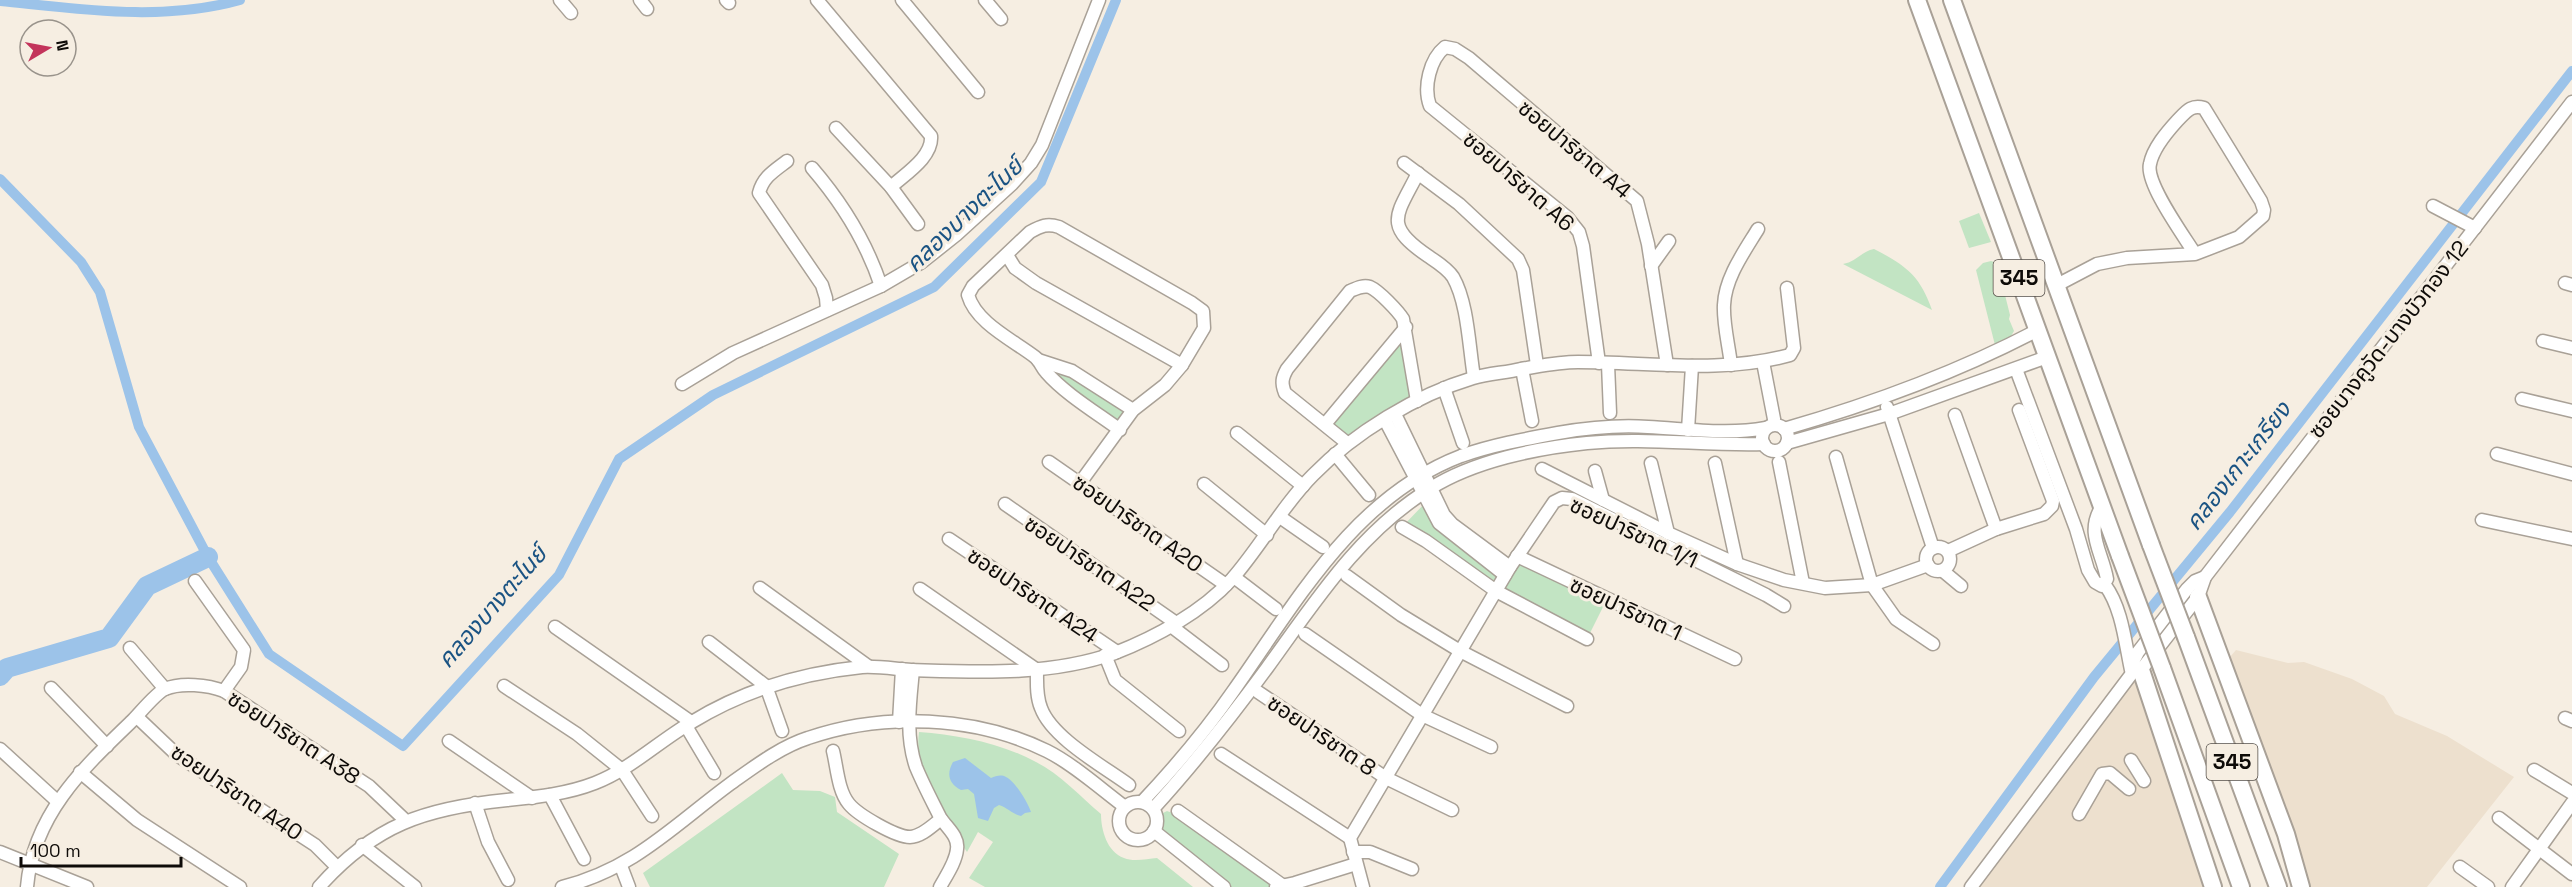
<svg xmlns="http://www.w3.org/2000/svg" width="2572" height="887" font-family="'Space Grotesk','Noto Sans Thai',sans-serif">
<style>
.built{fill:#ede0ce}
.green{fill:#c2e4c3}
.water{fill:#9cc3e9}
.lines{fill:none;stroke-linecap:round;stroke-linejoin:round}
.canal{stroke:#9cc3e9;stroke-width:10}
.river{stroke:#9cc3e9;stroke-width:20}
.minor-casing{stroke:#a9a197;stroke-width:15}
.major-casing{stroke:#a9a197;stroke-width:20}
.minor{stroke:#fff;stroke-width:12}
.major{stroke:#fff;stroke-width:16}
.major-bridge-casing{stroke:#a9a197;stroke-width:20;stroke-linecap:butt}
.major-bridge{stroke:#fff;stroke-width:16}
.labels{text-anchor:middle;stroke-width:6;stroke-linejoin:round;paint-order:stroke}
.shield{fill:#f6eee2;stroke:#544f49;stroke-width:1.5}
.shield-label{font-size:21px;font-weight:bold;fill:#0e0b08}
.street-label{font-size:22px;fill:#0e0b08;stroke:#f6eee2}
.water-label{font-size:24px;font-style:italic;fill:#1a5383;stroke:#f6eee2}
</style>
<rect width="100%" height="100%" fill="#f6eee2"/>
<g class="built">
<polygon points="2236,650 2288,663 2304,662 2352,679 2384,696 2395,714 2447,736 2514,777 2427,887 2299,887 2224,664"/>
<polygon points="2141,670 2213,887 1971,887"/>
</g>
<g class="green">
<polygon points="1979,213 1991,242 1969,248 1959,221"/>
<path d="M1874 249C1905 265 1920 275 1932 310L1843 264C1856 262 1862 251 1874 249Z"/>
<polygon points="1991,261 2000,264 2007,276 2004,291 2010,315 2009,319 2014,331 2008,341 1996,349 1976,270 1983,263"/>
<polygon points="1406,327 1417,401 1347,443 1326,423"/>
<polygon points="1055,364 1133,410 1120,430 1046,372"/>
<polygon points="1427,501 1505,575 1517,556 1607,599 1587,639 1402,527"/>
<path d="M919 732C958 735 1001 743 1036 762 1060 774 1081 797 1101 814 1101 830 1107 852 1124 858 1133 862 1147 859 1157 858L1193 887H985L969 878 993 842 978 832 967 852C946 819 913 773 919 732Z"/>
<polygon points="782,773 793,790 820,791 835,797 837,812 899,854 884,887 650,887 643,873"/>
<polygon points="1167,811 1175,814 1276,884 1270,887 1227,887 1157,831 1159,815"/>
</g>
<path class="water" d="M965 758 991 778C996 776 1001 774 1006 777 1015 781 1028 803 1031 812L1025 813 1021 816C1012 814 1008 808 999 805L994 808 988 821 978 818 974 794 968 789 961 790C949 784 946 774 953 762Z"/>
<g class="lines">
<g class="canal">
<path d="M0 1C80 9 162 22 240 0"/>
<polyline points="0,179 81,262 100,292 139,427 208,557 269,654 403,746 559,575 619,459 713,395 934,287 1041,182 1116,0"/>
<polyline points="1940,887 2094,677 2230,512 2572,71"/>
</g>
<polyline class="river" points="0,676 7,668 109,638 147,586 208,557"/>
<g class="minor-casing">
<g id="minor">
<polyline points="560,0 571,13"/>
<polyline points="640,0 647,9"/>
<polyline points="726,0 729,3"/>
<path d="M817 0 931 136C933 157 905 174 891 187"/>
<polyline points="902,0 978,92"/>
<polyline points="985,0 1001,19"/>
<polyline points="836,128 891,187 918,224"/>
<path d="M787 161C774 171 763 177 759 193L822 285 826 298 827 310"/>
<polyline points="1404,163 1459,204 1518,259 1523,270 1537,365"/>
<path d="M812 168C843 204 866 241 881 286"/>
<path d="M1418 173C1397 215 1382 225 1428 256 1437 262 1447 268 1453 277 1468 303 1469 348 1474 377"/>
<polyline points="2433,206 2475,228"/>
<polyline points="1007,255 1015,268 1036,283 1182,365"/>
<polyline points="1651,266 1669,241"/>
<polyline points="2565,283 2572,285"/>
<path d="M2057 285 2097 264 2127 258 2195 254 2239 237 2263 216 2264 210 2261 201 2204 108C2191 104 2186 112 2177 121 2167 132 2153 148 2150 164 2145 183 2184 236 2195 254"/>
<polyline points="2543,341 2572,348"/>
<polyline points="1038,360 1072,371 1133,410"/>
<polyline points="1763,362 1774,419"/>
<path d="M1599 363 1583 246 1579 232 1567 217 1430 106C1423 87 1430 59 1445 47L1455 49 1469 58 1637 201 1648 244 1667 365"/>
<polyline points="1608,364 1610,413"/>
<path d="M1731 365C1729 346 1723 324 1724 305 1725 278 1744 252 1758 229"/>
<polyline points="1522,369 1532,421"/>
<path d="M2016 369 2076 529 2088 570 2095 582 2102 586 2107 579C2102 551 2085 533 2102 506"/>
<polyline points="682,384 733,353 881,286 922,262 956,235 1012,184 1031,163 1042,145 1099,0"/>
<polyline points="1444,388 1463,443"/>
<polyline points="2522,399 2572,411"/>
<polyline points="1887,407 1933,548"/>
<polyline points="1395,414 1444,515 1452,524 1510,567"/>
<polyline points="1955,415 1996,529"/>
<polyline points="1385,420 1439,523 1505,575"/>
<polyline points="1326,423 1406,327"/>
<circle cx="1775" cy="438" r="13"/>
<path d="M1784 429C1871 404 1958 372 2038 330"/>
<polyline points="1688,430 1692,366"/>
<polyline points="1237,433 1303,486"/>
<path d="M1347 443 1285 393C1281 383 1282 378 1287 369L1350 291C1357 288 1363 285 1370 287 1379 291 1398 311 1403 319L1417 401"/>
<polyline points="1787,443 1889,414 2047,357"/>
<polyline points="1335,454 1369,495"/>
<polyline points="2497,454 2572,474"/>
<polyline points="1836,457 1872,585 1896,619 1933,644"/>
<polyline points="1049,462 1226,585"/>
<polyline points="1779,462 1803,583"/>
<polyline points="1651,463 1668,533"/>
<polyline points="1715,463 1737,564"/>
<polyline points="1542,469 1668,533 1737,564 1784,580 1825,588 1872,585 1928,565"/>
<polyline points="1595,471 1603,500"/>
<path d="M1080 483 1133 410 1165 385 1182 365 1204 328 1203 311 1192 303 1059 227C1047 223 1041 226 1030 232L973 286 968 295C976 323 1013 340 1035 357 1040 361 1042 368 1046 372 1065 394 1097 413 1120 430"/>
<polyline points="1204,484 1267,535"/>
<polyline points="1005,504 1176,623"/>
<polyline points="1280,517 1323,547"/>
<polyline points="2482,520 2572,539"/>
<polyline points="1402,527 1426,541 1496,591 1587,639"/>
<polyline points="949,539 1117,652"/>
<circle cx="1938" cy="559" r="12"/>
<polyline points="1948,551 1996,529 2044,514 2052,506 2053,501 2019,410"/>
<polyline points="1517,556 1735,659"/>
<polyline points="1943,571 1961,586"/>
<polyline points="1347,576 1401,615 1460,651 1567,706"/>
<polyline points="1234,577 1276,609"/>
<polyline points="195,581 244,650 241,667 224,691"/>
<path d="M2105 585C2122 608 2125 642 2131 670"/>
<polyline points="760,588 868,666"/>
<path d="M920 589 1037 670C1037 682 1036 696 1041 708 1052 738 1103 766 1129 785"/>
<polyline points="1171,626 1222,665"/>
<polyline points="555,627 691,722"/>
<polyline points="1305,634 1422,715 1491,747"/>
<polyline points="709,642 766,686 782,731"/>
<polyline points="130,648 165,689"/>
<polyline points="1105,655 1115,680 1179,731"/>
<path d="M913 670C910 702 905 735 916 767 923 784 932 801 940 817 946 827 959 836 957 849 956 862 946 876 940 887"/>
<polyline points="2133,672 2141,670 2198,597 2205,577 2572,102"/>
<polyline points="504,686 577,734 622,770 652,816"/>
<polyline points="51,688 107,746"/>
<polyline points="1258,692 1386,778 1452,810"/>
<polyline points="137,717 177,755 315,845 337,867"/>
<polyline points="2565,718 2572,721"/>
<polyline points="899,722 902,669"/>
<polyline points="686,726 714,773"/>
<polyline points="449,741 532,798"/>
<polyline points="0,749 57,801"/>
<path d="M833 751C837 767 838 791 849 804 858 815 896 837 910 837 921 837 932 826 941 819"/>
<polyline points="1221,754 1350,838"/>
<polyline points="2131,760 2144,781"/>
<polyline points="2534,770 2572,793"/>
<polyline points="80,772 137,820 240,887"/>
<polyline points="550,795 584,859"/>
<circle cx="1138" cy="821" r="19"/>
<path d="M1142 802C1175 767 1207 729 1234 690 1297 601 1354 497 1461 456 1492 445 1525 439 1558 433 1587 428 1619 425 1648 427 1688 429 1727 435 1766 428"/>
<polyline points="475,803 488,842 508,880"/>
<path d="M1153 809C1193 765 1231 717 1267 668 1315 602 1359 532 1431 488 1474 461 1537 448 1587 443 1646 437 1705 446 1764 444"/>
<polyline points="1178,811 1282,885"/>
<polyline points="2079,814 2102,774 2110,773 2129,789"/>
<polyline points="2499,818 2572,874"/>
<polyline points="1154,831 1224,887"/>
<polyline points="362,845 415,887"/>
<polyline points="0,852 87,887"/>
<polyline points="1353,852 1370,852 1412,869"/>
<polyline points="621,866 629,887"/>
<polyline points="2460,867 2488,887"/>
<path d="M27 887C33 815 83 768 132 721 140 713 156 693 165 689 181 682 208 685 224 691L369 786 406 821"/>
<path d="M319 887C374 825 425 808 507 800 536 797 567 794 595 783 631 769 659 741 692 722 744 690 802 673 862 667 878 666 896 669 911 670 979 672 1050 676 1115 653 1156 637 1202 612 1232 579 1261 546 1282 506 1313 475 1354 433 1416 395 1473 378 1489 373 1505 373 1521 369 1540 366 1558 362 1578 362 1649 362 1721 374 1790 355L1794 348 1787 288"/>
<path d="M562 887C634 869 673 826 730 784 754 767 780 747 808 738 883 712 976 716 1047 751 1073 764 1101 789 1125 807"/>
<polyline points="1276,887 1295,883 1356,864"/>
<polyline points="1363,887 1350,838 1510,567 1554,502 1562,498 1572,499 1766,595 1784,606"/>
<polyline points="1971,887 2133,672 2134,660 2138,652 2187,589 2195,581 2205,577"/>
<polyline points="2512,887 2572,803"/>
</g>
</g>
<g class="major-casing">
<g id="major">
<polyline points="1917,0 2120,556"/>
<polyline points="1952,0 2151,545"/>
<polyline points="2198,597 2286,834 2301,887"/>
<polyline points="2186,637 2278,887"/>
<polyline points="2162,668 2241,887"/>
<polyline points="2141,670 2213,887"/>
</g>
</g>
<use href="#minor" class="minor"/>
<use href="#major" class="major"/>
<g class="major-bridge-casing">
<g id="major-bridge">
<polyline points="2151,545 2186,637"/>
<polyline points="2120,556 2162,668"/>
</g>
</g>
<use href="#major-bridge" class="major-bridge"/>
</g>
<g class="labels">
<g class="shield">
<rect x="1993.5" y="260" width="51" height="36" rx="4.5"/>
<rect x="2206.5" y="744" width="51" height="36" rx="4.5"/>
</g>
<g class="shield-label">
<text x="2019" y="285">345</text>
<text x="2232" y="769">345</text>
</g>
<g class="street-label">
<text transform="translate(1575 149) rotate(40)" y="8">ซอยปาริชาต A4</text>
<text transform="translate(1519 181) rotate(41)" y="8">ซอยปาริชาต A6</text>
<text transform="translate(2388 339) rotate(-52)" y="8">ซอยบางคูวัด-บางบัวทอง 12</text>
<text transform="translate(1138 523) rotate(35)" y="8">ซอยปาริชาต A20</text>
<text transform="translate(1634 532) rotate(25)" y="8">ซอยปาริชาต 1/1</text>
<text transform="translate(1090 563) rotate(34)" y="8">ซอยปาริชาต A22</text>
<text transform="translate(1033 595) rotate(34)" y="8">ซอยปาริชาต A24</text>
<text transform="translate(1626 608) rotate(25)" y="8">ซอยปาริชาต 1</text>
<text transform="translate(1322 735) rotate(34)" y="8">ซอยปาริชาต 8</text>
<text transform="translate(294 737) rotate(33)" y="8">ซอยปาริชาต A38</text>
<text transform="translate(237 792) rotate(34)" y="8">ซอยปาริชาต A40</text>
</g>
<g class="water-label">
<text transform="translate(964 215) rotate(-44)" y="8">คลองบางตะไนย์</text>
<text transform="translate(2238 466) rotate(-52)" y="8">คลองเกาะเกรียง</text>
<text transform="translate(492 607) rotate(-49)" y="8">คลองบางตะไนย์</text>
</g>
</g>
<g transform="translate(48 48) rotate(80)"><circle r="28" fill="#f6eee2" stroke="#99938b" stroke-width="1.5"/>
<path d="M0-4.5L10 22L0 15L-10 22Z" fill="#c3345b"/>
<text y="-9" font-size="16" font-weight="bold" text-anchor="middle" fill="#0e0b08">N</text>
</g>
<path d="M21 857v9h160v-9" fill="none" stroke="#0e0b08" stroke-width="3"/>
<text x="30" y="857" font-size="18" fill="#0e0b08" stroke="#f6eee2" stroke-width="4.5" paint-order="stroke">100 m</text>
</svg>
